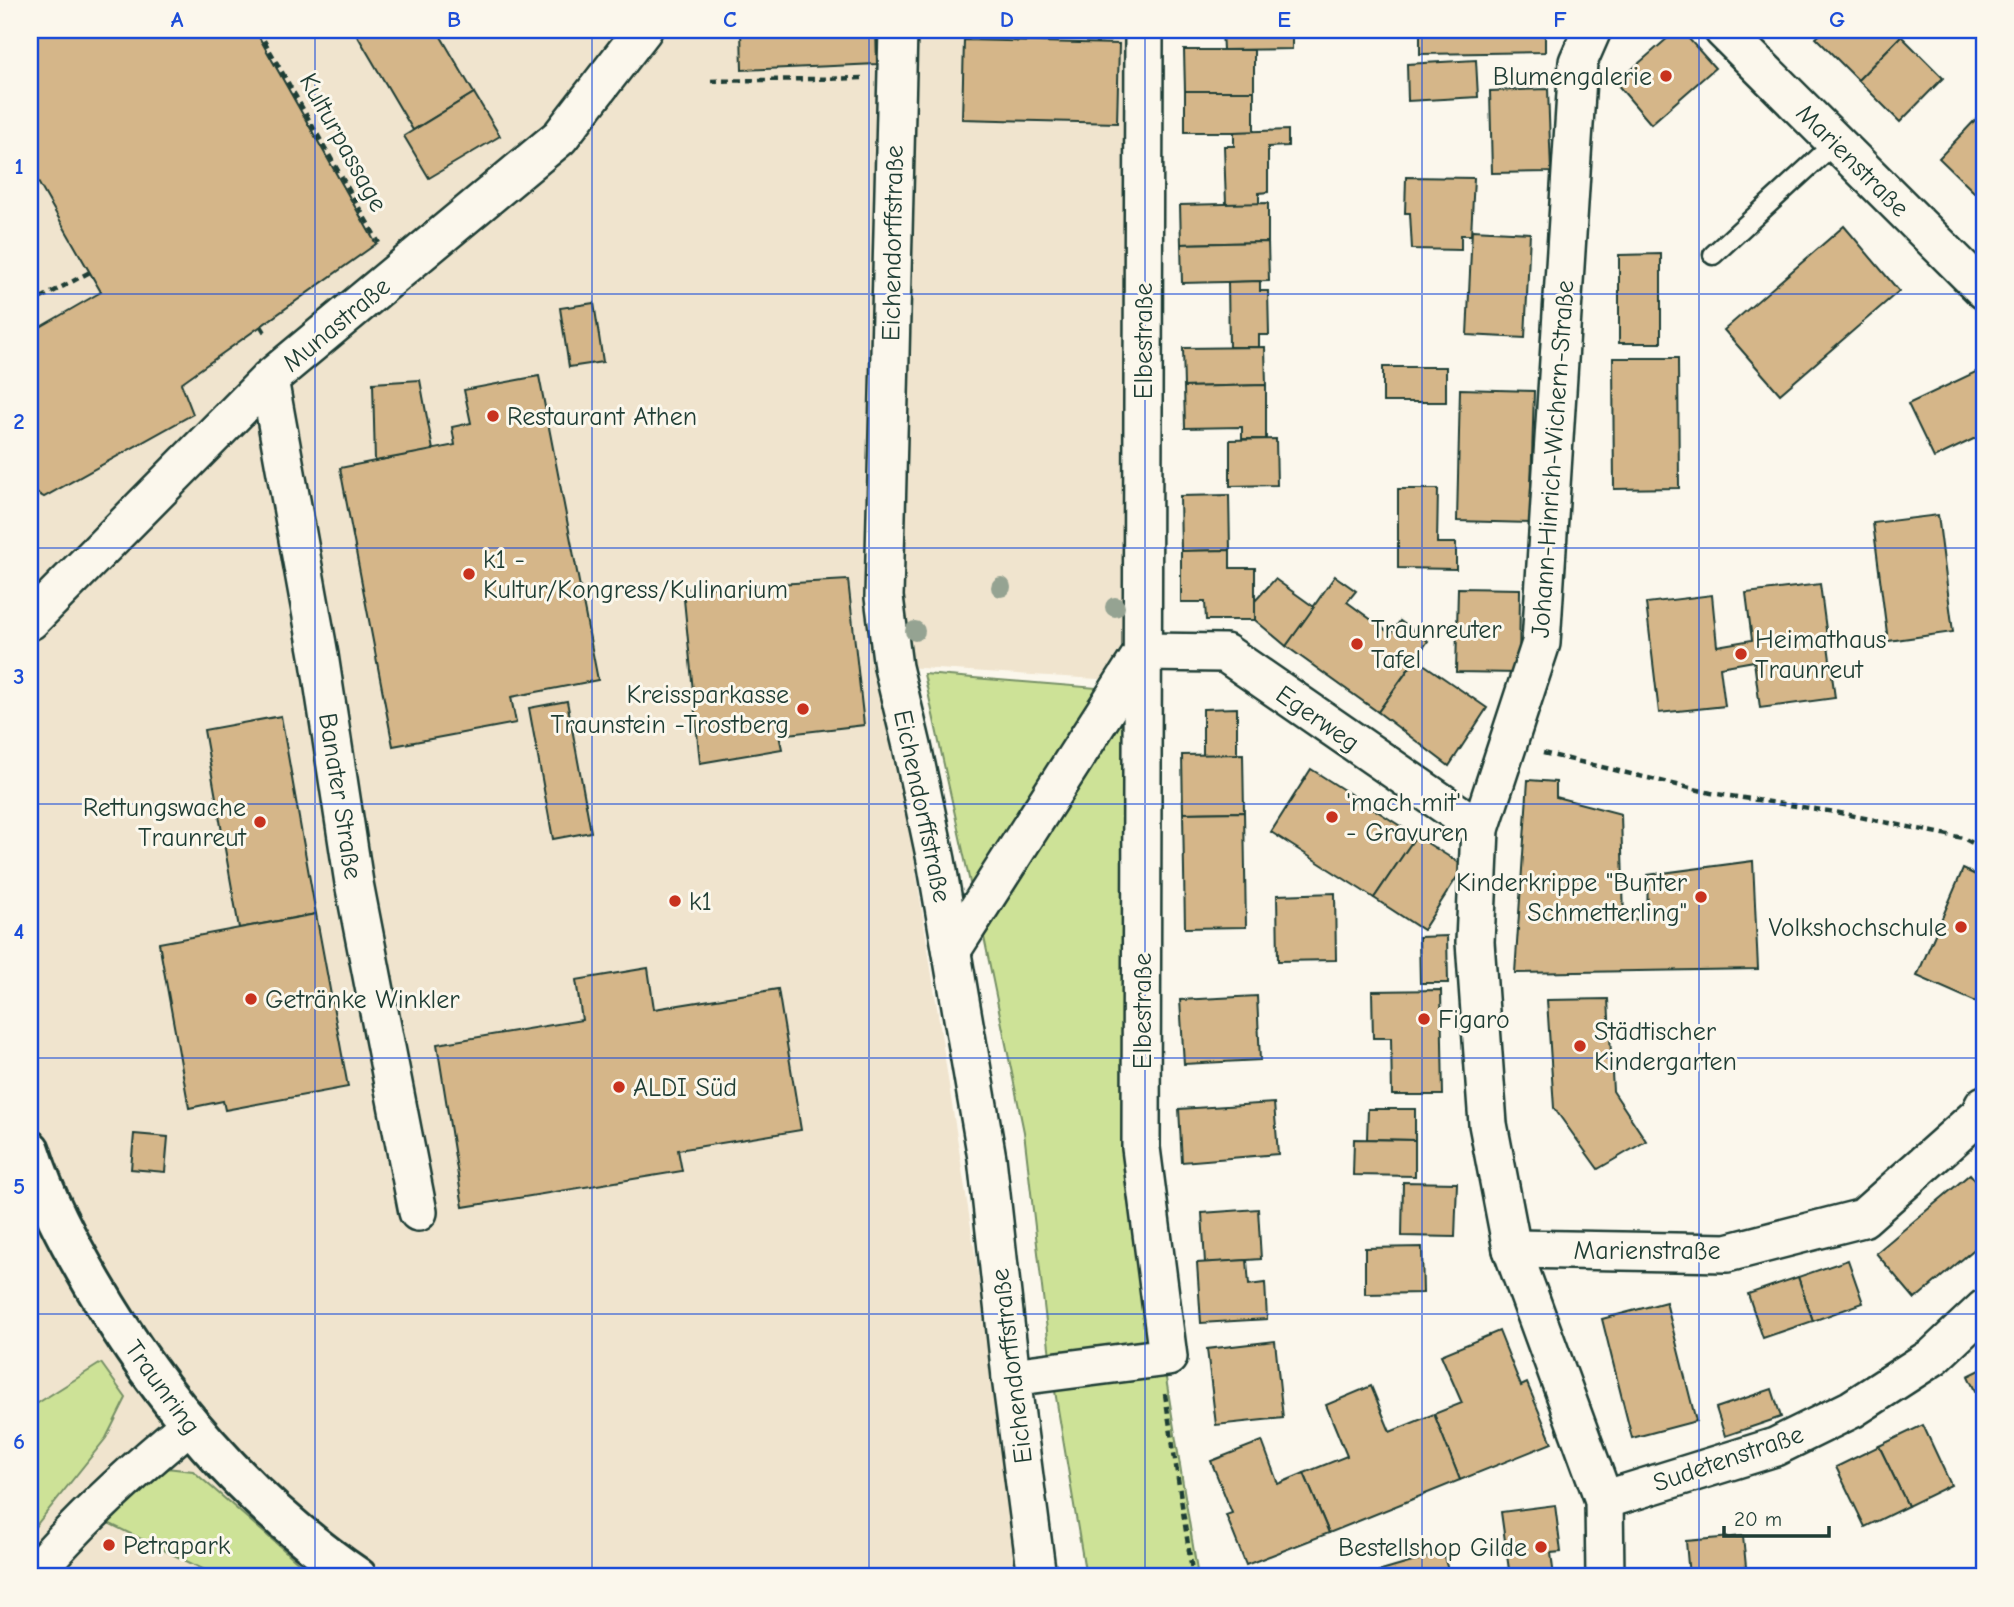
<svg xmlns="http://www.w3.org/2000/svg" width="2014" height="1607" font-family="'Comic Neue',sans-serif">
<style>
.built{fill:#f0e4ce}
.green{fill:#cde297;stroke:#769066;stroke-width:2}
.building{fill:#d5b689;stroke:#1f3d34;stroke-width:2}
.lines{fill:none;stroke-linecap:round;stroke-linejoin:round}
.lane-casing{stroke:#1f3d34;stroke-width:23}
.street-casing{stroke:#1f3d34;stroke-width:42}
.secondary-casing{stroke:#1f3d34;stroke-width:44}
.path{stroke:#1f3d34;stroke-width:4.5;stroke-dasharray:7 5;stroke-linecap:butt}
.lane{stroke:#fbf7ec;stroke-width:18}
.street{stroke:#fbf7ec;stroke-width:37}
.secondary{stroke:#fbf7ec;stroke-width:38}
.tree{fill:#95a392}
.grid{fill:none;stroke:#1d4ed8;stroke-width:2;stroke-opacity:0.55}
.poi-dot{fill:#c8321e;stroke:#fbf7ec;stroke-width:2.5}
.labels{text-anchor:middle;stroke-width:6;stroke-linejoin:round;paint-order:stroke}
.poi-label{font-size:26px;fill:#1f3d34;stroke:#fbf7ec;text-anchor:start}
.street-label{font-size:26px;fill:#1f3d34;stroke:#fbf7ec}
.neatline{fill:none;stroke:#1d4ed8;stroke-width:2.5}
.grid-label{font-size:23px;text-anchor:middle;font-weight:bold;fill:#1d4ed8}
</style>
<rect width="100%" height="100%" fill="#fbf7ec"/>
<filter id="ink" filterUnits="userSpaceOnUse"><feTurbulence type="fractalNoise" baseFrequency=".0143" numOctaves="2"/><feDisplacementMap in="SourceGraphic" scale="14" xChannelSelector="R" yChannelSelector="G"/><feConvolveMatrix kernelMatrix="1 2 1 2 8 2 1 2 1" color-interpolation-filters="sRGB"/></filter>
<g filter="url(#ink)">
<polygon class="built" points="30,30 1145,30 1147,682 873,665 911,839 1025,1577 30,1577"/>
<g class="green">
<polygon points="924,674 1110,689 974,901"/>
<polygon points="1136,699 1161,1351 1051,1365 1024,1132 984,937"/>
<polygon points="101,1363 126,1398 106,1438 30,1533 30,1408"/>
<polygon points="1164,1366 1198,1577 1086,1577 1053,1379"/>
<polygon points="157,1467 193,1471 315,1577 219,1577 102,1520"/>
</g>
<g class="building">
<polygon points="30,30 255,30 376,244 181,383 193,414 44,497 30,489 30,333 101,292 30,168"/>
<polygon points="354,30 437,30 474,93 413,130"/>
<polygon points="741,30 876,30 877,64 742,70"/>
<polygon points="1222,30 1292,30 1292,49 1223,50"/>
<polygon points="1677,30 1681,30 1715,68 1651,124 1616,83"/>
<polygon points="1825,30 1895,30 1901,36 1858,80 1816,38"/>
<polygon points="1545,31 1545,52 1420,54 1420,33"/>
<polygon points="1901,36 1943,78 1900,122 1858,80"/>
<polygon points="964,40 1119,44 1117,123 962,119"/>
<polygon points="1184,50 1254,50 1254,91 1185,91"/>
<polygon points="1476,60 1478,97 1408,101 1407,64"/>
<polygon points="1548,89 1551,172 1492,173 1490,91"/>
<rect x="1185" y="91" width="69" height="41"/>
<polygon points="474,93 500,136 429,178 404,136"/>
<polygon points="1977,118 1984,125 1984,184 1975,193 1939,158"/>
<polygon points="1288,130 1288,146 1268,147 1268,192 1259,193 1259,204 1226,204 1224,146 1234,146 1234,132"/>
<polygon points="1406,177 1474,178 1471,235 1461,235 1461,250 1412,249 1410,213 1405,213"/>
<polygon points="1984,184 1984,202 1975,193"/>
<polygon points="1268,203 1268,242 1181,244 1180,205"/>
<polygon points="1844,226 1899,291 1780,394 1724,330"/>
<polygon points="1472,230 1530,233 1525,338 1467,335"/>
<polygon points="1268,242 1269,281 1182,283 1181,244"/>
<polygon points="1661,254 1661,343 1619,343 1619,255"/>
<polygon points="1260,281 1260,291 1268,291 1269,335 1259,335 1259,347 1229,347 1228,282"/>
<polygon points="594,303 603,362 569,367 560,308"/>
<polygon points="1265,347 1266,385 1184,387 1183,348"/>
<polygon points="1613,358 1678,358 1679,488 1614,489"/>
<rect x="1383" y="367" width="63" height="35"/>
<polygon points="1984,368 1984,434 1934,458 1908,404"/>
<polygon points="539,376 598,680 511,697 516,723 393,746 340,468 455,445 452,427 471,423 464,390"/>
<polygon points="420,380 433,450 375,461 373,383"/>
<polygon points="1266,385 1266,439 1242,439 1242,427 1185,428 1184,387"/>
<polygon points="1460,389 1534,391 1530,523 1457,521"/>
<polygon points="1276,439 1277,485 1230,486 1230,440"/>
<polygon points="1398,489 1438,489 1437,543 1456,543 1456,569 1398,568"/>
<polygon points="1229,495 1230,550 1181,551 1180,496"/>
<polygon points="1938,515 1953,632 1888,641 1873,523"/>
<polygon points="1230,550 1230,568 1255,568 1255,620 1206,620 1205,602 1181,602 1181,551"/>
<polygon points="1335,576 1356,591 1347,602 1391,634 1400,621 1428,641 1378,712 1286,646"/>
<polygon points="1275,579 1314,607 1286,646 1255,620 1255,601"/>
<polygon points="848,580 864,725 779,735 782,749 700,763 683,589"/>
<polygon points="1820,584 1835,698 1760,708 1754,661 1720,667 1725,706 1659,713 1646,603 1712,595 1717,646 1752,640 1746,593"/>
<polygon points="1458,588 1520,589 1519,673 1456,672"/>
<polygon points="1416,659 1487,708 1449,766 1378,712"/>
<polygon points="567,701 591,832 553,839 529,708"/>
<polygon points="1237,708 1237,755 1203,755 1203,709"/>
<polygon points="281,716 316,914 239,928 204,730"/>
<polygon points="1243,754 1244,812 1183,813 1182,755"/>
<polygon points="1311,769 1416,836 1374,898 1271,832"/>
<polygon points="1528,780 1556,782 1556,797 1621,814 1624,920 1647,919 1648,875 1753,861 1758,969 1515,973"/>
<polygon points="1244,812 1246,927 1185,928 1183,813"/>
<polygon points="1416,836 1464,866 1423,930 1374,898"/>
<polygon points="1963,869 1984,879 1984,983 1976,1002 1917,976"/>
<polygon points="1335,893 1336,960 1278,961 1277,895"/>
<polygon points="316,914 348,1087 225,1110 223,1101 189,1108 159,943"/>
<polygon points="1447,936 1448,983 1420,983 1419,937"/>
<polygon points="648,968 654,1009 778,989 801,1130 678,1150 682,1171 463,1207 437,1044 582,1020 576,980"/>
<polygon points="1441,990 1443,1095 1392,1095 1391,1038 1373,1038 1372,991"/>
<polygon points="1257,996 1260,1060 1184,1064 1180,1000"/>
<polygon points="1608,999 1613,1091 1646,1141 1598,1169 1554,1108 1547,1000"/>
<polygon points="1274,1103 1278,1154 1182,1162 1179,1109"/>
<polygon points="1368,1109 1415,1109 1415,1140 1367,1139"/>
<polygon points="134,1134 168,1137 165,1172 131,1169"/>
<polygon points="1354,1139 1415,1140 1415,1176 1353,1175"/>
<polygon points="1970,1174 1984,1191 1984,1241 1915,1299 1876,1253"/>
<polygon points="1403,1182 1457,1183 1455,1237 1402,1236"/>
<polygon points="1258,1209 1261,1259 1205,1263 1202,1213"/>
<polygon points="1422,1247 1423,1293 1365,1294 1365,1248"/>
<polygon points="1247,1260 1249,1285 1265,1283 1267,1319 1201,1323 1197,1263"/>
<polygon points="1848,1260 1863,1303 1813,1321 1798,1277"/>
<polygon points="1798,1277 1813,1321 1763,1338 1748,1294"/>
<polygon points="1666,1302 1696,1421 1632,1438 1602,1319"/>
<polygon points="1499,1331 1521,1386 1527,1383 1552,1443 1460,1480 1434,1414 1462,1403 1441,1355"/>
<polygon points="1275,1341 1283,1418 1216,1425 1207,1349"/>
<polygon points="1984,1368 1984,1410 1968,1376"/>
<polygon points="1371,1386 1390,1432 1434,1414 1460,1480 1329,1533 1304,1473 1347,1456 1326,1405"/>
<polygon points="1772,1389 1781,1417 1725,1436 1716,1408"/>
<polygon points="1923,1425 1951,1485 1908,1506 1879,1446"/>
<polygon points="1262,1441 1278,1484 1304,1473 1329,1533 1246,1565 1226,1515 1232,1513 1211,1461"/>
<polygon points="1879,1446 1908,1506 1865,1527 1836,1467"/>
<polygon points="1555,1505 1561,1552 1551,1553 1554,1577 1510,1577 1501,1512"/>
<polygon points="1743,1536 1747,1577 1689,1577 1686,1541"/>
<polygon points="1443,1553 1450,1577 1372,1577 1371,1574"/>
</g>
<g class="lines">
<g class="lane-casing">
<polyline id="lane" points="1713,255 1836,142"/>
</g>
<g class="street-casing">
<g id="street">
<polyline points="898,30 884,597 893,667 912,746 936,860 987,1158 1011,1377 1037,1577"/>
<polyline points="1592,30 1578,62 1541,643 1480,829 1475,942 1488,1124 1512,1249 1604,1500 1605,1577"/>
<polyline points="1723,30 1984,290"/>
<polyline points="269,379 319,655 354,883 418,1212"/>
<polyline points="30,621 269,379 560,137 643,30"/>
<polyline points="952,950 1143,652 1225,653 1480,829"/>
<polyline points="1512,1249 1727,1253 1863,1218 1979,1115 1984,1105"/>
<polyline points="1011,1377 1168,1357 1141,1148 1144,30"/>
<polyline points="1604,1500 1775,1447 1852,1409 1934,1356 1984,1309"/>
<path d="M31 1577C78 1521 133 1471 189 1425"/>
</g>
</g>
<g class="secondary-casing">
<path id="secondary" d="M30 1150C45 1198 68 1241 93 1284 159 1398 247 1502 357 1577"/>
</g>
<g class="path">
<polyline points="258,30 379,243"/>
<polyline points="711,81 863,78"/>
<polyline points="30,304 90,272"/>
<polyline points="261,326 267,336"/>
<polyline points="1543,753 1711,793 1835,812 1963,838 1984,849"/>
<polyline points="1165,1394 1193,1577"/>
</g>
<use href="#lane" class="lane"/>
<use href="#street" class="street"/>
<use href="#secondary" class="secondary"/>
</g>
<g class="tree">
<circle cx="1001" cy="587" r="10"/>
<circle cx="1115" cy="607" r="10"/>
<circle cx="915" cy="631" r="10"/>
</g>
</g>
<path class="grid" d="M315 30V1577M592 30V1577M869 30V1577M1145 30V1577M1422 30V1577M1699 30V1577M30 294H1984M30 548H1984M30 804H1984M30 1058H1984M30 1314H1984"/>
<g class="poi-dot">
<circle cx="1666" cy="76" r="7"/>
<circle cx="493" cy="416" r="7"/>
<circle cx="469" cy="574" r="7"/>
<circle cx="1357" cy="644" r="7"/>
<circle cx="1741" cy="654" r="7"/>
<circle cx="803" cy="709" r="7"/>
<circle cx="1332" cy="817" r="7"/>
<circle cx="260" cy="822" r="7"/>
<circle cx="1701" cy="897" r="7"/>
<circle cx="675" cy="901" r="7"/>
<circle cx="1961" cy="927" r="7"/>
<circle cx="251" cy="999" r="7"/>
<circle cx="1424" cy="1019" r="7"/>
<circle cx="1580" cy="1046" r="7"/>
<circle cx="619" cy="1087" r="7"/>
<circle cx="109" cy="1545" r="7"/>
<circle cx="1541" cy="1547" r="7"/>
</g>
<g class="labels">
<g class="poi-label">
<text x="1652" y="85" text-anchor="end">Blumengalerie</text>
<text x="507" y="425">Restaurant Athen</text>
<text x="483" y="568">k1 -<tspan x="483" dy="30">Kultur/Kongress/Kulinarium</tspan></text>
<text x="1371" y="638">Traunreuter<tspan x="1371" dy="30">Tafel</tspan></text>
<text x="1755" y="648">Heimathaus<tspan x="1755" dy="30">Traunreut</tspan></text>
<text x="789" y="703" text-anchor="end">Kreissparkasse<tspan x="789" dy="30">Traunstein -Trostberg</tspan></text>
<text x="1346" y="811">'mach mit'<tspan x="1346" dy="30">- Gravuren</tspan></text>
<text x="246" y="816" text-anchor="end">Rettungswache<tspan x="246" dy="30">Traunreut</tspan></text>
<text x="1687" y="891" text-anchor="end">Kinderkrippe "Bunter<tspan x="1687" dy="30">Schmetterling"</tspan></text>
<text x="689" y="910">k1</text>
<text x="1947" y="936" text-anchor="end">Volkshochschule</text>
<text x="265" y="1008">Getränke Winkler</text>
<text x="1438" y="1028">Figaro</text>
<text x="1594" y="1040">Städtischer<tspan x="1594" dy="30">Kindergarten</tspan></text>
<text x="633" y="1096">ALDI Süd</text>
<text x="123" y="1554">Petrapark</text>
<text x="1527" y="1556" text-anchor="end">Bestellshop Gilde</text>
</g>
<g class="street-label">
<text transform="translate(344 142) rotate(61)" y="9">Kulturpassage</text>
<text transform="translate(1853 160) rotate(45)" y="9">Marienstraße</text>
<text transform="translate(892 243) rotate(-89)" y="9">Eichendorffstraße</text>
<text transform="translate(336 324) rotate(-40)" y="9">Munastraße</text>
<text transform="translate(1143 341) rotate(-90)" y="9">Elbestraße</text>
<text transform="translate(1552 459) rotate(-86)" y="9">Johann-Hinrich-Wichern-Straße</text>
<text transform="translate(1318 718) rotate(35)" y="9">Egerweg</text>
<text transform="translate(341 796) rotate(81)" y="9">Banater Straße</text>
<text transform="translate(923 806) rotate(78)" y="9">Eichendorffstraße</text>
<text transform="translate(1142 1011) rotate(-90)" y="9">Elbestraße</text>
<text x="1647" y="1259">Marienstraße</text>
<text transform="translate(1011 1366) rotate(-97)" y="9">Eichendorffstraße</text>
<text transform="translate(163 1387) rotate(54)" y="9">Traunring</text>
<text transform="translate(1728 1458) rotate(-19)" y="9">Sudetenstraße</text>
</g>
</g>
<rect width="2014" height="1607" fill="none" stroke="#fbf7ec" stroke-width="77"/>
<path d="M1724 1526v10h105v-10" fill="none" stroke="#1f3d34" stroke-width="3.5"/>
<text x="1734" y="1526" font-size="21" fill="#1f3d34" stroke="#fbf7ec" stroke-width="5" paint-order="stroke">20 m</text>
<rect x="38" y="38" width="1938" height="1530" class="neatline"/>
<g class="grid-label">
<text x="177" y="27">A</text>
<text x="454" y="27">B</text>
<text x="730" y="27">C</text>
<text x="1007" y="27">D</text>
<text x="1284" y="27">E</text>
<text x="1560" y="27">F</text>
<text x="1837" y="27">G</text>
<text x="19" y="174">1</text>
<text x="19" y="429">2</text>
<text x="19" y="684">3</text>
<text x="19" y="939">4</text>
<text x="19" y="1194">5</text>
<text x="19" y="1449">6</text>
</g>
</svg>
